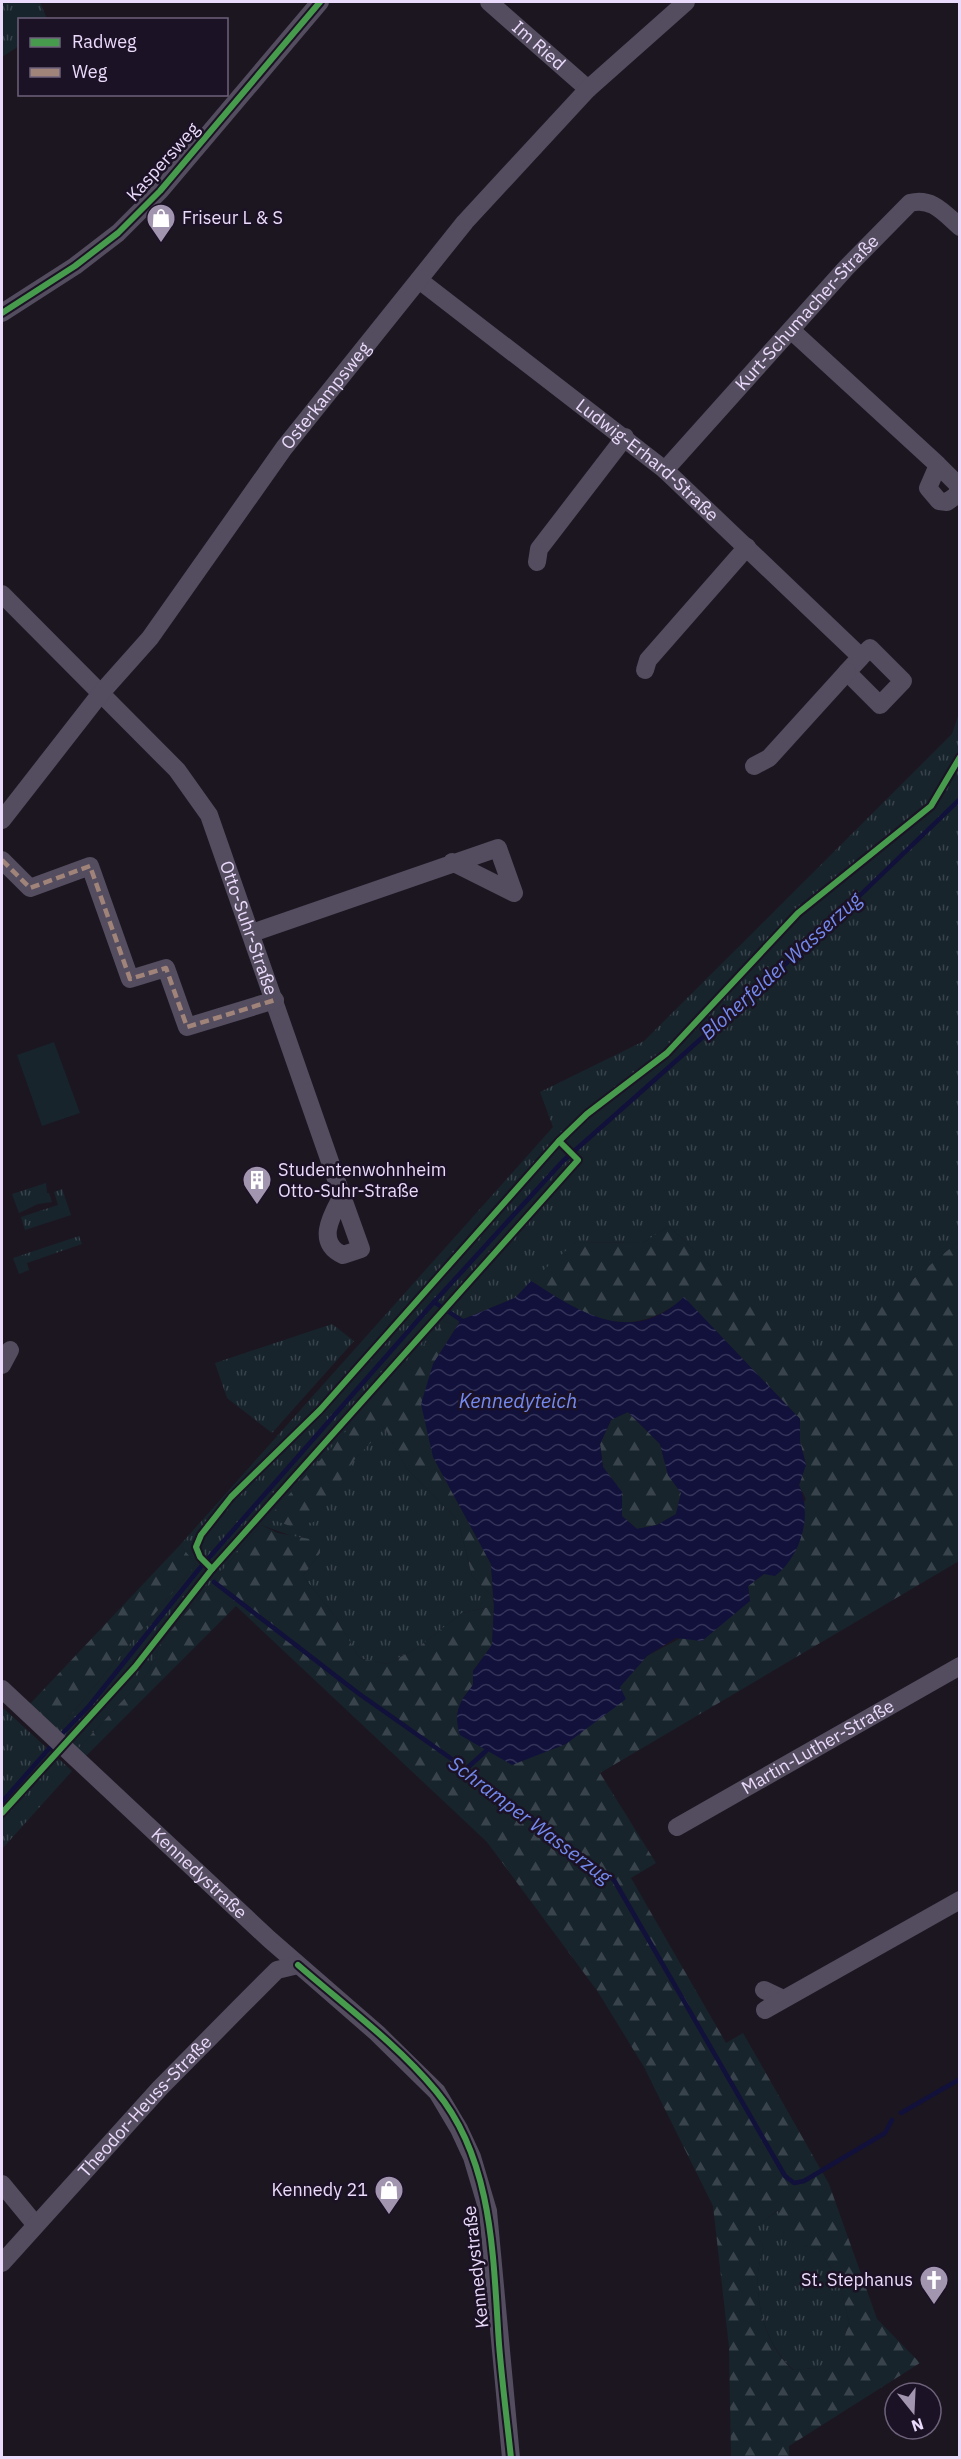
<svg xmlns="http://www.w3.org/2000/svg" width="961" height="2459" font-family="'IBM Plex Sans',sans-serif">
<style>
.grass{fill:url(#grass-tufts)}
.forest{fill:url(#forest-firs);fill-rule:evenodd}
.pitch{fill:#17242c}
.water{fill:url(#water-waves);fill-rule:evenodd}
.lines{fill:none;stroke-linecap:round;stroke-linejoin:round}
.stream{stroke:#11113c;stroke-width:4.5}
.minor{stroke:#544c5f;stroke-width:18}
.quiet{stroke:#a18479;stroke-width:4.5;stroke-dasharray:9 4.5;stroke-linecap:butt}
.cycleway-casing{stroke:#1c1225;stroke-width:10}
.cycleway{stroke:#469c4c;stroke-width:6}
.labels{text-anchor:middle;stroke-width:5;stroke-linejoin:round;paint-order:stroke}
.street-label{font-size:18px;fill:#eadafb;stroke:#1c1225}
.poi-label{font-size:18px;fill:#eadafb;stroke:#1c1225;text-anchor:start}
.water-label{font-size:20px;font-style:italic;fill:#748aef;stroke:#1c1225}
</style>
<defs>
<pattern id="grass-tufts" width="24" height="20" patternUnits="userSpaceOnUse" patternTransform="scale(1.5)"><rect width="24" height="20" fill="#17242c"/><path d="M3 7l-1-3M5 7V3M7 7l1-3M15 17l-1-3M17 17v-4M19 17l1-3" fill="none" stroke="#39434c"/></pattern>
<pattern id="forest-firs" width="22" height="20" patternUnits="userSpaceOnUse" patternTransform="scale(1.5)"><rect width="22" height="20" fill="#17242c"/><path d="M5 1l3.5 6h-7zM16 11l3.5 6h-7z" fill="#39434c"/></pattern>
<pattern id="water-waves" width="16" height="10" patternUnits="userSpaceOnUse" patternTransform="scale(1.5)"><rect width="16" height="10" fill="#11113c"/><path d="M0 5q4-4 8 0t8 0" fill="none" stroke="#343359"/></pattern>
</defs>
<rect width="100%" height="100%" fill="#1c1621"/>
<g class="grass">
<polygon points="2,2 40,2 47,19 20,20 19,46 2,57"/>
<polygon points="959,713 959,1241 812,1364 669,1226 643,1243 576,1242 515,1298 461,1320 457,1326 445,1321 314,1522 355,1459 385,1427 406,1468 458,1520 472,1576 493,1597 494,1606 462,1613 420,1646 388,1664 359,1658 337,1619 303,1576 320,1553 292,1536 261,1525 162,1641 148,1673 77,1750 57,1732 196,1564 180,1545 553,1127 540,1092 644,1041 952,734"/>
<polygon points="46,1183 47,1193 49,1193 52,1202 38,1204 19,1213 12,1194"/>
<polygon points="62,1189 71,1215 25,1230 21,1217 58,1205 54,1192"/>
<polygon points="79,1236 82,1244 27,1263 29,1270 19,1274 13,1258"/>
<polygon points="332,1324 354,1341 272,1433 227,1398 215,1363"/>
<polygon points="2,1707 72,1771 2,1849"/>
<path d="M779 2210C782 2242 790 2243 819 2249L839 2281 849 2322 839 2357 815 2368 794 2370C762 2344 749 2285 764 2247L753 2229Z"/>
</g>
<g class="forest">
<path d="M669 1226 812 1363 959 1241V1561L600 1773 656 1863 631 1878 726 2043 743 2033 829 2184 877 2319 920 2363 789 2446V2457H731L729 2347 713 2206 644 2067 598 1992 487 1842 236 1606 85 1757 77 1750 148 1673 162 1641 261 1525 278 1533 320 1541V1553L303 1576 337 1619 359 1658 388 1664 420 1646 462 1613 494 1606 492 1645 473 1671V1685L463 1698 619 1687 647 1656 750 1601 748 1586 764 1574 806 1499 799 1485 806 1464 800 1442V1419L684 1298C627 1344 585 1316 531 1281L576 1242 643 1243ZM778 2210C783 2242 788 2243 819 2249L839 2281 849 2322 839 2356 815 2368 793 2370C762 2344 749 2285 764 2247L754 2229Z"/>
<polygon points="445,1321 457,1326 433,1364 433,1457 491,1564 493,1597 472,1576 458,1520 406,1468 385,1428 355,1459 314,1522 290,1526 268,1518"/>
<polygon points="628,1412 660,1444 668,1475 681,1493 676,1514 657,1525 637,1529 622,1516 622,1492 603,1467 600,1444 611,1420"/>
<polygon points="180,1545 196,1564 57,1732 28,1706"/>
</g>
<polygon class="pitch" points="54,1042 80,1113 42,1126 17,1055"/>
<path class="water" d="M531 1281C581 1313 632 1347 684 1297L800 1419V1442L806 1465 799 1485C813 1515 801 1556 775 1576L764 1574 748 1586 750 1601 702 1641 676 1638 647 1656 620 1687 626 1699 566 1744 512 1765 460 1735C453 1713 459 1702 473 1685V1671L492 1645 494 1606 491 1564 433 1457 421 1404 433 1364 461 1320 515 1298ZM628 1412 660 1444 668 1475 681 1493 676 1514 657 1525 637 1529 622 1516V1492L603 1467 600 1444 611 1420Z"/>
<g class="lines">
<g class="stream">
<polyline points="434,1302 461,1320"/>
<polyline points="214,1582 358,1693 466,1769 614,1880 785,2176 794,2183 804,2181 885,2133 892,2120"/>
<polyline points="59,1737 89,1706 199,1569 434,1302 563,1161 826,928 960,799"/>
<polyline points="466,1769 486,1751"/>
<polyline points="2,1802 54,1743"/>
<polyline points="901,2113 960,2079"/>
</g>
<g class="minor">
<path id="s1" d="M489 2 588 89"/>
<path id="s2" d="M419 280 665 470 861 657 870 648 903 681 880 705 847 672 861 657"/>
<polyline points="2,313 75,266 118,233 160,191 320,2"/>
<polyline points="791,330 938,465 958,485 958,494 947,502 939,501 928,488 938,465"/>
<path id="s3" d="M665 470 846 268 910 203C932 197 944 213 960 227"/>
<polyline points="537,562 539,549 625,437"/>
<path id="s4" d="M2 594 177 770 209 815 342 1196C332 1215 315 1242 343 1255L361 1249 342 1196"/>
<polyline points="645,670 648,660 747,547"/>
<polyline points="754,766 769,758 847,672"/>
<path id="s5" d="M2 820 101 693 150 638 284 448 465 222 588 89 686 2"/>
<polyline points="2,860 30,888 90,866 130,979 166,968 187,1027 275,1000"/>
<polyline points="252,933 498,848 514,893 452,862"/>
<polyline points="2,1365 10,1350"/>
<path id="s6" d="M2 1689 269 1939 377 2033 437 2092 459 2129 472 2157 488 2211 511 2458"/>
<path id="s7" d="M677 1827 960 1666"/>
<polyline points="764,1990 783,1999"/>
<polyline points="765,2010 960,1900"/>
<polyline points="2,2184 35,2224"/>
<path id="s8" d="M2 2263 160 2088 239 2008 277 1970 298 1965"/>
</g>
<polyline class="quiet" points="2,860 30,888 90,866 130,979 166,968 187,1027 275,1000"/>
<g class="cycleway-casing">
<g id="cycleway">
<polyline points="2,313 75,266 118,233 160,191 320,2"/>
<polyline points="212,1569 200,1557 196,1547 201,1535 231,1497 320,1410 559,1141 587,1114 667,1053 798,913 931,806 960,757"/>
<polyline points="2,1813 135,1667 212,1569 578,1160 559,1141"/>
<path d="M298 1965C344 2005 397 2044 436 2091 494 2161 493 2259 499 2344 502 2382 507 2420 511 2458"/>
</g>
</g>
<use href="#cycleway" class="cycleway"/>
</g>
<defs>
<g id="shop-pin" transform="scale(1.5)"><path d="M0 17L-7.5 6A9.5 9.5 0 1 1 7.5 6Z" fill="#a295af" stroke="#1c1225"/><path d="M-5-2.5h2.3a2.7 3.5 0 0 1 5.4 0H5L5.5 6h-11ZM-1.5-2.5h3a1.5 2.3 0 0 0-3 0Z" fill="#fff"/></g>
<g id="building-pin" transform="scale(1.5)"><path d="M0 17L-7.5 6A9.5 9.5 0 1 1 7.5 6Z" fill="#a295af" stroke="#1c1225"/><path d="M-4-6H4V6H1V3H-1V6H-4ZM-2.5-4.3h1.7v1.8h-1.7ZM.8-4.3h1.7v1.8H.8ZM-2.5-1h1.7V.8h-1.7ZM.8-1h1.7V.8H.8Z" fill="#fff"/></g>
<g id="church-pin" transform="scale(1.5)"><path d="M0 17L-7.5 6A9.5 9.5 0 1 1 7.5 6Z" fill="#a295af" stroke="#1c1225"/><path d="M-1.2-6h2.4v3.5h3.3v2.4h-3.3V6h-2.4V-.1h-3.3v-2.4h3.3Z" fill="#fff"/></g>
</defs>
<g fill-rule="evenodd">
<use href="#shop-pin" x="161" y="218"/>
<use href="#building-pin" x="257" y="1180"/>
<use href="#shop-pin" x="389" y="2190"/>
<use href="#church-pin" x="934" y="2280"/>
</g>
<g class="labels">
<g class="street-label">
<text dy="6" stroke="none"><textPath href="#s1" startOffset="66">Im Ried</textPath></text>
<text transform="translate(163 162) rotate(-48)" y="6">Kaspersweg</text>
<text dy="6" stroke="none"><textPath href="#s3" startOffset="212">Kurt-Schumacher-Straße</textPath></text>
<text dy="6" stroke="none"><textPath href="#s5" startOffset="534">Osterkampsweg</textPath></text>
<text dy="6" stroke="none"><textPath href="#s2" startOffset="291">Ludwig-Erhard-Straße</textPath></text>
<text dy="6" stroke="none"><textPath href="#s4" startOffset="423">Otto-Suhr-Straße</textPath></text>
<text dy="6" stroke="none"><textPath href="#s7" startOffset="162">Martin-Luther-Straße</textPath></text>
<text dy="6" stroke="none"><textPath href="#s6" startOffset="270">Kennedystraße</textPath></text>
<text dy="6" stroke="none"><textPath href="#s8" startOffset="212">Theodor-Heuss-Straße</textPath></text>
<text transform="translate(476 2267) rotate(-96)" y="6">Kennedystraße</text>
</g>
<g class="poi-label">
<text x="182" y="224">Friseur L &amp; S</text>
<text x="278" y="1176">Studentenwohnheim<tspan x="278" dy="21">Otto-Suhr-Straße</tspan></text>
<text x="368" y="2196" text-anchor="end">Kennedy 21</text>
<text x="913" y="2286" text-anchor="end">St. Stephanus</text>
</g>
<g class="water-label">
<text transform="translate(781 966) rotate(-42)" y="7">Bloherfelder Wasserzug</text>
<text x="518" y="1408">Kennedyteich</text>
<text transform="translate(530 1820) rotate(37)" y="7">Schramper Wasserzug</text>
</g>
</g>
<rect width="961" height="2459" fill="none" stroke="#eadafb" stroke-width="6"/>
<rect x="18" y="18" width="210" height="78" fill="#1c1225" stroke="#6e627b" stroke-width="1.5"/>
<rect x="30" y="38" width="30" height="9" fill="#469c4c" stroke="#6e627b" stroke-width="1.5"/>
<text x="72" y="48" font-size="18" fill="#eadafb">Radweg</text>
<rect x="30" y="68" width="30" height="9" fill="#a18479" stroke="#6e627b" stroke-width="1.5"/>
<text x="72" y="78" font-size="18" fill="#eadafb">Weg</text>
<g transform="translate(913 2411) rotate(162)"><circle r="28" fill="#1c1225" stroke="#6e627b" stroke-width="1.5"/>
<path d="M0-4.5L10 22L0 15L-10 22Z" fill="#a295af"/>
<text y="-9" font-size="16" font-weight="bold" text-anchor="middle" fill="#eadafb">N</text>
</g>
</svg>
